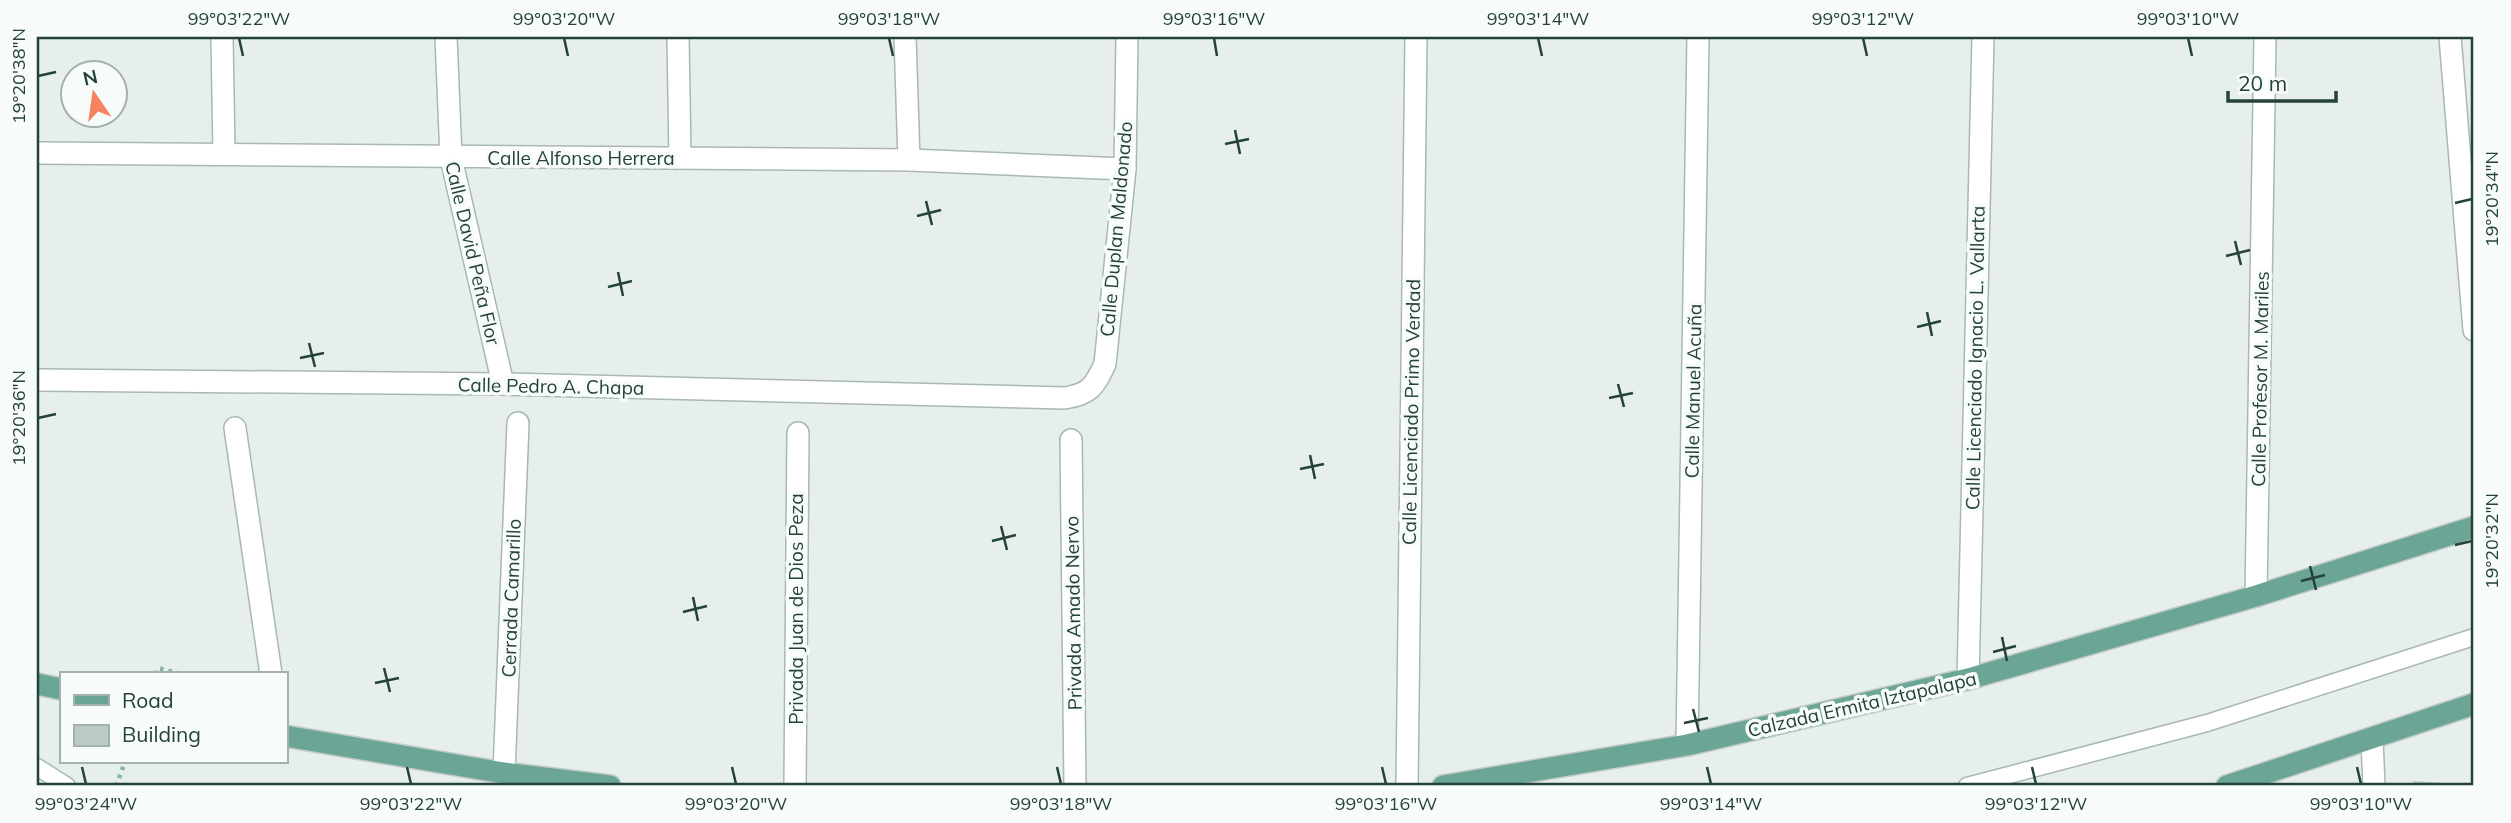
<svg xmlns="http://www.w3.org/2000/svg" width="2511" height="823" font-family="Mulish,sans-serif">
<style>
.building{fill:#bbcac4}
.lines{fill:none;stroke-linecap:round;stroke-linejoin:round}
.service-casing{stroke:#a8b8b2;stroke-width:19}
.minor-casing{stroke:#a8b8b2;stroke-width:24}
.primary-casing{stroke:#c2cac8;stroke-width:24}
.path{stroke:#86b3a5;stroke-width:4.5;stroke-dasharray:3.5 5;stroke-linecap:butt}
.service{stroke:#fff;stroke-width:16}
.minor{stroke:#fff;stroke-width:21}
.primary{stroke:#6aa596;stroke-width:21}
.ticks{fill:none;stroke:#24423a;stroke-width:2.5}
.labels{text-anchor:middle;stroke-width:7;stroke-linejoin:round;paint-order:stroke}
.street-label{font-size:19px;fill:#24423a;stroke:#f7fbf9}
.neatline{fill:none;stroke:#24423a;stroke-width:2.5}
.ticks-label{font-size:18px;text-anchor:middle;fill:#24423a}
</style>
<rect width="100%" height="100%" fill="#e6efeb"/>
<polygon class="building" points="2413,781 2457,784 2457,786 2413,786"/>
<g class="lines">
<g class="service-casing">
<g id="service">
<polyline points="37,767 67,786"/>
<polyline points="1967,786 2207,723 2474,637"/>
</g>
</g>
<g class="minor-casing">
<g id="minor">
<polyline points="222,37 224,153"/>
<polyline points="446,37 451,158 503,384"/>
<polyline points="678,37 680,158"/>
<polyline points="905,37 909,160"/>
<polyline points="2450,37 2474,330"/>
<polyline points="37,153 909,160 1125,169"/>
<path d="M37 380 503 384 1065 398C1090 394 1094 387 1105 364L1125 169 1127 37"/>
<polyline points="235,428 271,674"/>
<polyline points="1071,440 1075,786"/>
<polyline points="2256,596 2265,37"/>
<polyline points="1968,679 1983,37"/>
<polyline points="2372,740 2374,786"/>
<polyline points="1687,745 1698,37"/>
<polyline points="504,773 518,423"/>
<polyline points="795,786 798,433"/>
<polyline points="1407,786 1416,37"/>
</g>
</g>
<g class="primary-casing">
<g id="primary">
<polyline points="37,684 61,689"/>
<polyline points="285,736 504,773 610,786"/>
<polyline points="1443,786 1687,745 1968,679 2256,596 2474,527"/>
<polyline points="2227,786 2474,704"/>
</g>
</g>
<g class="path">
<polyline points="156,674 158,668 182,674"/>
<polyline points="116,786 125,762"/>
</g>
<use href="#service" class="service"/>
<use href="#minor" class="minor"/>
<use href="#primary" class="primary"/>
</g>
<path class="ticks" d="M239 38 243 56M564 38 568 56M889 38 893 56M1214 38 1217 56M1538 38 1542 56M1863 38 1867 56M2188 38 2192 56M38 76 56 72M1235 130 1240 154M1225 144 1249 139M926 201 932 225M2455 203 2472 199M917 216 941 210M2235 241 2241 265M2226 256 2250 250M618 272 623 296M608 287 632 281M1927 312 1932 336M1917 327 1941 321M309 343 315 367M300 358 324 353M1618 384 1624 407M1609 398 1633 393M38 418 56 414M1310 455 1315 479M1300 469 1324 464M1001 526 1007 550M992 541 1016 535M2455 545 2472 541M2310 566 2316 590M2301 581 2325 575M693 597 698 621M683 612 707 606M2002 637 2007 661M1993 652 2016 646M384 668 390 692M375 683 399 678M1693 709 1699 732M1684 723 1708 718M82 767 86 784M407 767 411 784M732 767 736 784M1057 767 1061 784M1382 767 1386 784M1707 767 1711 784M2032 767 2036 784M2357 767 2361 784"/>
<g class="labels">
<g class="street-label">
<text x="581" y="165">Calle Alfonso Herrera</text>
<text transform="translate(1116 229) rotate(-85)" y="7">Calle Duplan Maldonado</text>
<text transform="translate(473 253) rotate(77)" y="7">Calle David Peña Flor</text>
<text transform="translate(1975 358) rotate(-89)" y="7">Calle Licenciado Ignacio L. Vallarta</text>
<text transform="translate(2260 379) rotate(-89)" y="7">Calle Profesor M. Mariles</text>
<text transform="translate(551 386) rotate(1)" y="7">Calle Pedro A. Chapa</text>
<text transform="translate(1693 391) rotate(-89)" y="7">Calle Manuel Acuña</text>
<text transform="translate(1411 412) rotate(-89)" y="7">Calle Licenciado Primo Verdad</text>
<text transform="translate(511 598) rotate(-88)" y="7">Cerrada Camarillo</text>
<text transform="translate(796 609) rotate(-90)" y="7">Privada Juan de Dios Peza</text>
<text transform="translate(1073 613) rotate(-91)" y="7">Privada Amado Nervo</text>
<text transform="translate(1862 704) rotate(-13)" y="7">Calzada Ermita Iztapalapa</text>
</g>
</g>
<rect width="2511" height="823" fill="none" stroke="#f7fbf9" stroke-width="77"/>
<rect x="60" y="672" width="228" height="91" fill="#f7fbf9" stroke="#a3b1ad" stroke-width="2"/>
<rect x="74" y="695" width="35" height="10" fill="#6aa596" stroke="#a3b1ad" stroke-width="2"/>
<text x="122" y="708" font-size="21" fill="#24423a">Road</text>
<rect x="74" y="725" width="35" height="21" fill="#bbcac4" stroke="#a3b1ad" stroke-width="2"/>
<text x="122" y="742" font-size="21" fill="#24423a">Building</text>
<g transform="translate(94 94) rotate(347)"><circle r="33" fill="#f7fbf9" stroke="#a3b1ad" stroke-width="2"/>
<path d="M0-5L12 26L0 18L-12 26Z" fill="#f4845f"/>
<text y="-10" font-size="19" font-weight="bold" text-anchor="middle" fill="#24423a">N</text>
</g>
<path d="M2228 91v10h108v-10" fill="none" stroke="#24423a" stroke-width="3.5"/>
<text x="2238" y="91" font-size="21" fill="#24423a" stroke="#f7fbf9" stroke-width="5" paint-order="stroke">20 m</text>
<rect x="38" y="38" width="2434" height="746" class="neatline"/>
<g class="ticks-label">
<text x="239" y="25">99°03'22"W</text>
<text x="564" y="25">99°03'20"W</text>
<text x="889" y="25">99°03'18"W</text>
<text x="1214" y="25">99°03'16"W</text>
<text x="1538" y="25">99°03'14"W</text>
<text x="1863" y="25">99°03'12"W</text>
<text x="2188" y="25">99°03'10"W</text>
<text transform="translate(19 76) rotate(-90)" y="6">19°20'38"N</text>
<text transform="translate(2492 199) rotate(-90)" y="6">19°20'34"N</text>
<text transform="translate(19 418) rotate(-90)" y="6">19°20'36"N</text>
<text transform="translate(2492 541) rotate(-90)" y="6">19°20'32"N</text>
<text x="86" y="810">99°03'24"W</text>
<text x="411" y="810">99°03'22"W</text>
<text x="736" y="810">99°03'20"W</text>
<text x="1061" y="810">99°03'18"W</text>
<text x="1386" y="810">99°03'16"W</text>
<text x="1711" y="810">99°03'14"W</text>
<text x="2036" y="810">99°03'12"W</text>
<text x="2361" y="810">99°03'10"W</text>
</g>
</svg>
